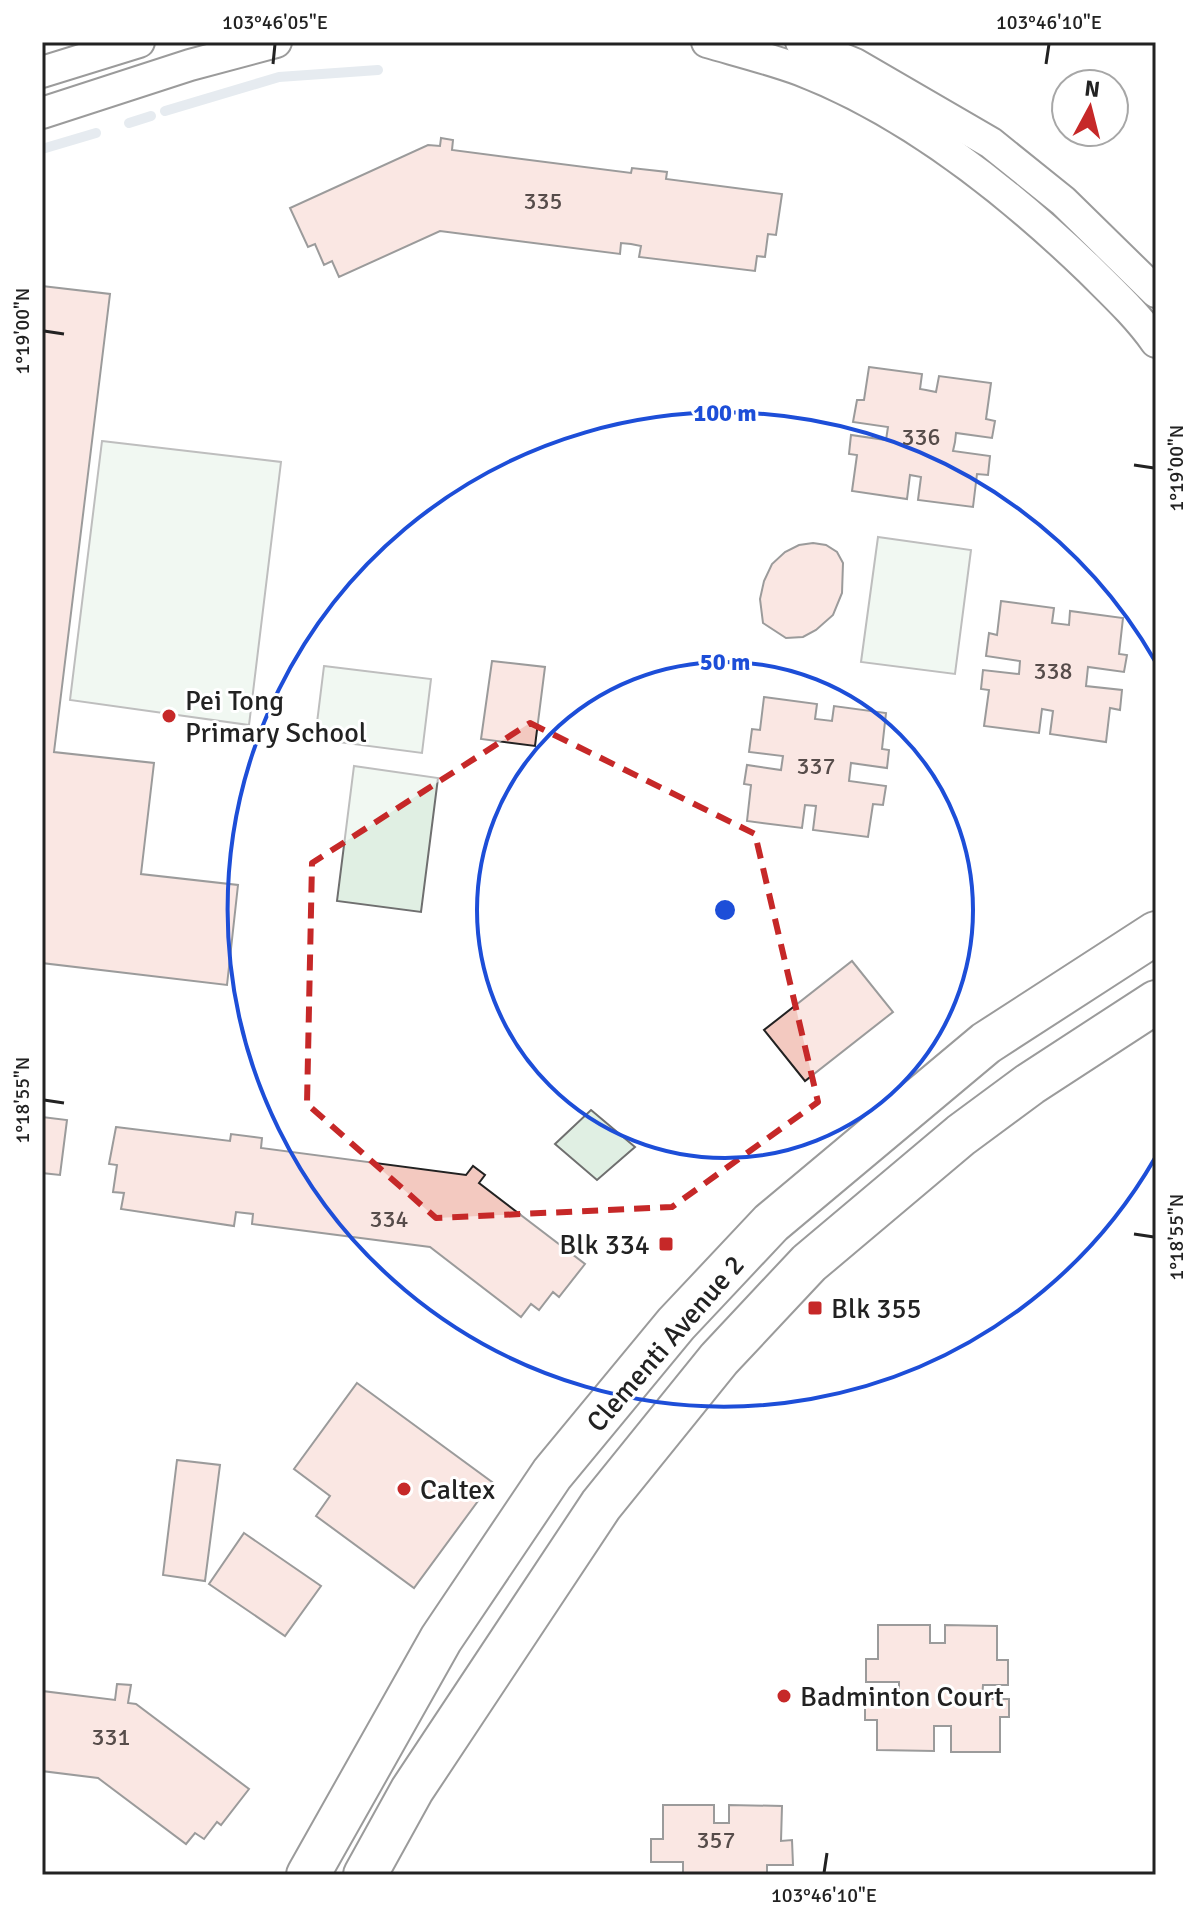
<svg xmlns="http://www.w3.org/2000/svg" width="1198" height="1917" font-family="Signika,sans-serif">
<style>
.green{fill:#e0efe3;stroke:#6f6f6f;stroke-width:2}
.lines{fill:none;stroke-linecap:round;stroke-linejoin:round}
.stream{stroke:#c7d3dd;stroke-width:10}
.building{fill:#f3c9c0;stroke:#222;stroke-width:2}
.street-casing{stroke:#222;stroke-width:34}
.secondary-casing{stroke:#222;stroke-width:46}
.street{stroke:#fff;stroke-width:30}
.secondary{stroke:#fff;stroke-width:42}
.marked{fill:none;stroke:#c62828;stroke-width:6;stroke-dasharray:16 10;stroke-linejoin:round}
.ticks{fill:none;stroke:#222;stroke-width:3}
.ring{fill:none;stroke:#1d4ed8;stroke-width:4}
.poi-dot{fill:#c62828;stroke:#fff;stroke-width:3}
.labels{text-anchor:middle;stroke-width:6;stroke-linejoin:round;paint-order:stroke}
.number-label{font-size:24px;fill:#564c4a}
.poi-label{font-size:28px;fill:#222;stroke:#fff;text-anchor:start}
.street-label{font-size:28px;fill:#222;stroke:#fff}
.centre{fill:#1d4ed8;stroke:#fff;stroke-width:4}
.ring-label{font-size:24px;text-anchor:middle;font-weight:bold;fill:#1d4ed8;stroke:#fff;stroke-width:6;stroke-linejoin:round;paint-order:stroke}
.neatline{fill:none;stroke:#222;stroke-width:3}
.ticks-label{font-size:20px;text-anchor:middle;fill:#222}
</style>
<rect width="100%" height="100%" fill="#fff"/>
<g class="green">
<polygon points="102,441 281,462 249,725 70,700"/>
<polygon points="878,537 971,550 955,674 861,662"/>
<polygon points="324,666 431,679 422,753 315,739"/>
<polygon points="354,766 438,778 421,912 337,901"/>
<polygon points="591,1110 635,1147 597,1180 555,1144"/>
</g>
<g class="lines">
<g class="stream">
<polyline points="165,111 279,77 378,70"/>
<polyline points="129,123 151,116"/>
<polyline points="42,149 96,133"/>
</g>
</g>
<g class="building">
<polygon points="441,138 453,140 452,150 631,173 632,168 667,172 666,179 782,194 776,235 768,234 765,257 757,256 755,271 639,257 641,246 631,244 621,243 620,254 440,231 339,277 332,261 324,265 315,244 308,247 290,208 428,145 440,146"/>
<polygon points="42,286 110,294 54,752 154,763 141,874 238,885 227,985 42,963"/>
<polygon points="869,367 922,374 920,389 926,390 936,392 939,376 991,383 986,419 995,421 992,438 956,433 955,442 953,451 990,456 988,475 977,474 973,507 918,500 921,477 910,475 907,499 852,491 857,455 849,454 851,435 886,440 888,427 853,422 857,400 864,400"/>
<polygon points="813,543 826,545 837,552 843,563 842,593 833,615 816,630 803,637 786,638 763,623 760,599 764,581 772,564 785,552 799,545"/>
<polygon points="1001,601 1054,608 1052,623 1069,625 1070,611 1123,618 1119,654 1127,655 1124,672 1088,667 1086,686 1122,690 1120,710 1110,708 1106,742 1050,734 1053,711 1042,709 1039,733 984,726 989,690 981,689 983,670 1019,674 1020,661 986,656 989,633 997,635"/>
<polygon points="492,661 545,667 535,746 481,739"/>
<polygon points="764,697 817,704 815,719 832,721 834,706 886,713 882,749 889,750 887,768 851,763 849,781 886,786 883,805 873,804 868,837 813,830 816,806 805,805 802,828 747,821 751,785 744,784 747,765 781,770 783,756 749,752 752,729 760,730"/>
<polygon points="852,961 893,1012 805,1081 764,1030"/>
<polygon points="42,1117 67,1120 60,1175 42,1173"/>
<polygon points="116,1127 230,1141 231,1134 262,1138 261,1148 466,1175 473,1166 485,1175 479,1183 585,1264 559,1297 553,1292 539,1310 531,1304 521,1317 430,1247 252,1224 253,1214 236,1212 234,1226 121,1209 124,1193 113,1192 117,1165 109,1164"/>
<polygon points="357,1383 492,1482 414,1588 316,1516 330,1496 294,1469"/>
<polygon points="177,1460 220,1465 205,1581 163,1575"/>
<polygon points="244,1533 321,1586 285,1636 209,1584"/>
<polygon points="878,1625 930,1625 930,1643 945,1643 945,1625 997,1626 997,1660 1008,1660 1008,1685 983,1685 982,1699 1009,1699 1009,1717 1000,1717 1000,1752 951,1752 951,1726 934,1726 934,1751 877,1750 877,1720 865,1720 865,1696 899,1697 899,1682 866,1682 866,1659 878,1659"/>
<polygon points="117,1684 131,1685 128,1703 136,1704 249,1789 221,1825 217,1822 204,1839 195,1833 186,1844 98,1778 42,1771 42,1691 115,1700"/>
<polygon points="663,1805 714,1805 714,1823 729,1823 729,1805 782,1806 781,1841 792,1840 793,1865 767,1865 767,1875 683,1875 683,1862 651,1862 651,1839 663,1839"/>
</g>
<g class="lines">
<g class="street-casing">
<g id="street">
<path d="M707 42C738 51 770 59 800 70 909 112 1007 190 1090 270 1113 293 1137 315 1156 342"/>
<polyline points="801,42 855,64 991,143 1063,201 1156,292"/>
<polyline points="42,72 139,42"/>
<polyline points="42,113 190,65 276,42"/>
</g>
</g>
<g class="secondary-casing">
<g id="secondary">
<polyline points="308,1875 441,1639 552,1474 676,1324 771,1223 986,1043 1156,933"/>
<polyline points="365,1875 412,1790 601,1505 719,1359 809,1263 961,1135 1030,1084 1156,1002"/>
</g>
</g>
<use href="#street" class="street"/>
<use href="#secondary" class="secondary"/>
</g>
<path d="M0 0H1198V1917H0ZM530 723 755 834 818 1102 672 1207 436 1218 307 1104 312 863Z" fill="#fff" fill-opacity=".55" fill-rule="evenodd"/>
<path class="marked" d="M530 723 755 834 818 1102 672 1207 436 1218 307 1104 312 863Z"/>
<path class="ticks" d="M273 64 275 44M1046 64 1049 44M44 331 64 334M1134 465 1154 468M44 1100 64 1103M1134 1234 1154 1237M824 1873 827 1853"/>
<g class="ring">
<circle cx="725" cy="910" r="248"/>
<path d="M1155 1158A497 497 0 1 1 1155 661"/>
</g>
<g class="poi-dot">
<circle cx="169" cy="716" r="8"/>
<rect x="658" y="1236" width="16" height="16" rx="4"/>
<rect x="807" y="1300" width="16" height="16" rx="4"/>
<circle cx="404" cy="1489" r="8"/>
<circle cx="784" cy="1696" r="8"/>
</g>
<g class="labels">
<g class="number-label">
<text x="543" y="209">335</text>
<text x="921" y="445">336</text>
<text x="1053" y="679">338</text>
<text x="816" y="774">337</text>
<text x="389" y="1227">334</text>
<text x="111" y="1745">331</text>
<text x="716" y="1848">357</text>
</g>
<g class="poi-label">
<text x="185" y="710">Pei Tong<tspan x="185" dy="32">Primary School</tspan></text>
<text x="650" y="1254" text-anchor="end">Blk 334</text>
<text x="831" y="1318">Blk 355</text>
<text x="420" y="1499">Caltex</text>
<text x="800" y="1706">Badminton Court</text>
</g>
<g class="street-label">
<text transform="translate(665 1343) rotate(-49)" y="10">Clementi Avenue 2</text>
</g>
</g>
<circle cx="725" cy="910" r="12" class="centre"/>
<g class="ring-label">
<text x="725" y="421">100 m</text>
<text x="725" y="670">50 m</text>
</g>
<rect width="1198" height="1917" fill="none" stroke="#ffffff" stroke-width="88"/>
<g transform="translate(1090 108) rotate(7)"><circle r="38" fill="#ffffff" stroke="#a7a7a7" stroke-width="2"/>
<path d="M0-6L14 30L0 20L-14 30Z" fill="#c62828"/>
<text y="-12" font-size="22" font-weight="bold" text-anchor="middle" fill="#222222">N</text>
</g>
<rect x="44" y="44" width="1110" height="1829" class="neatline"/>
<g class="ticks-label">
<text x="275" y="29">103°46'05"E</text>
<text x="1049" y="29">103°46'10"E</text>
<text transform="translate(22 331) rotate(-90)" y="7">1°19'00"N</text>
<text transform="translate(1176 468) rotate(-90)" y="7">1°19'00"N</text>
<text transform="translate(22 1100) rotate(-90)" y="7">1°18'55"N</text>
<text transform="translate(1176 1237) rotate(-90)" y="7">1°18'55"N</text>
<text x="824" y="1902">103°46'10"E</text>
</g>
</svg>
